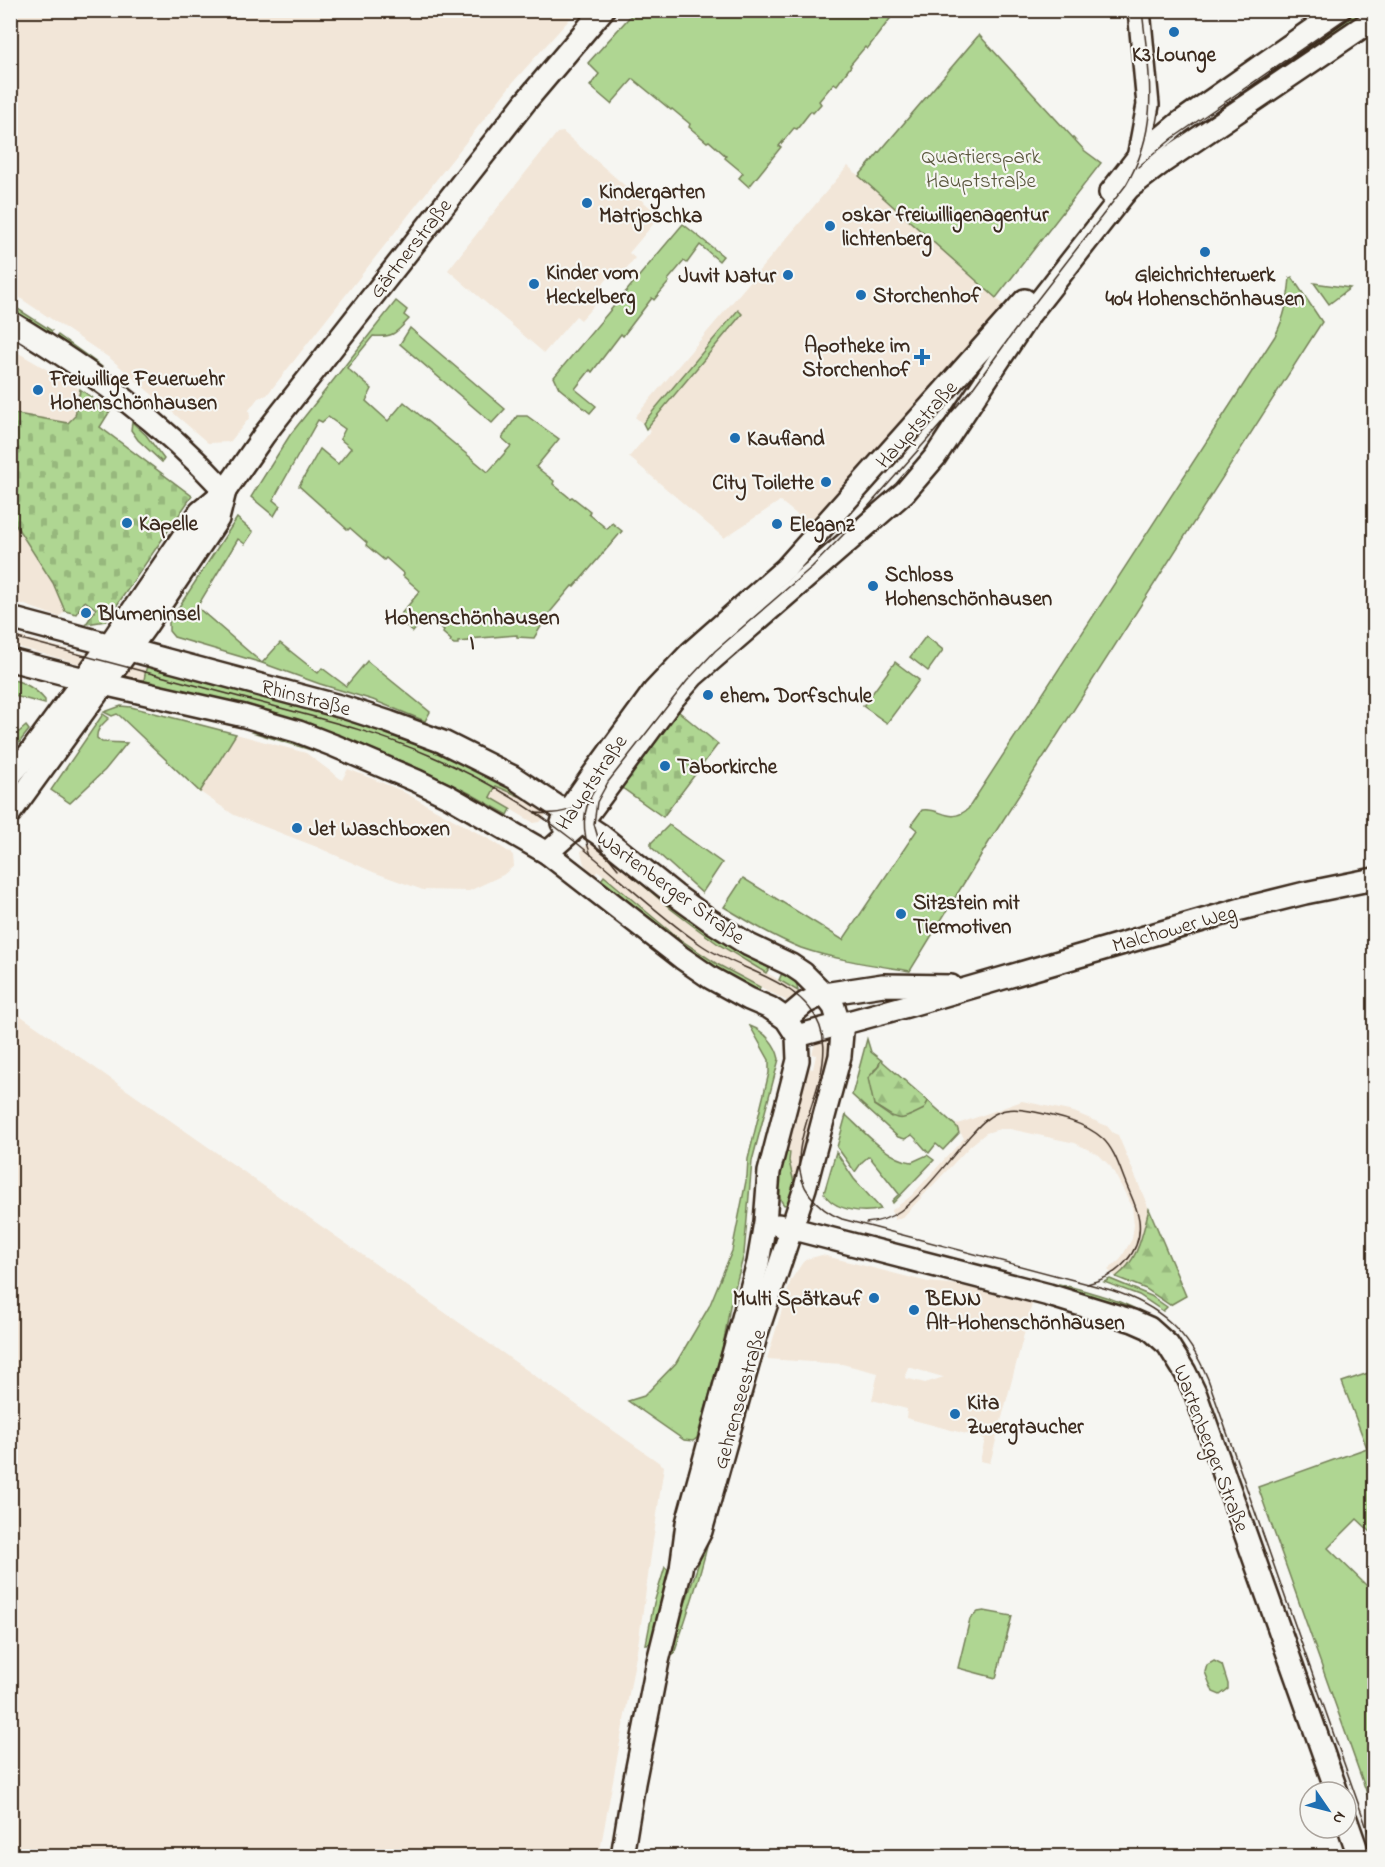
<svg xmlns="http://www.w3.org/2000/svg" width="1385" height="1867" font-family="'Indie Flower',sans-serif">
<style>
.built{fill:#f2e6d8;fill-rule:evenodd}
.green{fill:#afd692;stroke:#758058;stroke-width:1.5}
.forest{fill:url(#forest-firs);stroke:#758058;stroke-width:1.5}
.cemetery{fill:url(#cemetery-stones);stroke:#758058;stroke-width:1.5}
.lines{fill:none;stroke-linecap:round;stroke-linejoin:round}
.secondary-casing{stroke:#3b2a1e;stroke-width:26}
.secondary{stroke:#f6f6f2;stroke-width:21}
.tram{stroke:#3b2a1e;stroke-width:1.5}
.poi-dot{fill:#1f6fb2;stroke:#f6f6f2;stroke-width:2}
.labels{text-anchor:middle;stroke-width:4.5;stroke-linejoin:round;paint-order:stroke}
.poi-label{font-size:21px;font-weight:bold;fill:#3b2a1e;stroke:#f6f6f2;text-anchor:start}
.park-label{font-size:21px;fill:#58553b;stroke:#f6f6f2}
.street-label{font-size:21px;fill:#3b2a1e;stroke:#f6f6f2}
.neighbourhood-label{font-size:22px;font-weight:bold;fill:#3b2a1e;stroke:#f6f6f2}
</style>
<defs>
<pattern id="forest-firs" width="22" height="20" patternUnits="userSpaceOnUse" patternTransform="scale(1.5)"><rect width="22" height="20" fill="#afd692"/><path d="M5 1l3.5 6h-7zM16 11l3.5 6h-7z" fill="#97b87d"/></pattern>
<pattern id="cemetery-stones" width="16" height="16" patternUnits="userSpaceOnUse" patternTransform="scale(1.5)"><rect width="16" height="16" fill="#afd692"/><path d="M2 7V4a2 2 0 0 1 4 0v3zM10 15v-3a2 2 0 0 1 4 0v3z" fill="#97b87d"/></pattern>
</defs>
<rect width="100%" height="100%" fill="#f6f6f2"/>
<filter id="ink" filterUnits="userSpaceOnUse"><feTurbulence type="fractalNoise" baseFrequency=".0167" numOctaves="2"/><feDisplacementMap in="SourceGraphic" scale="12" xChannelSelector="R" yChannelSelector="G"/><feConvolveMatrix kernelMatrix="1 2 1 2 8 2 1 2 1" color-interpolation-filters="sRGB"/></filter>
<g filter="url(#ink)">
<g class="built">
<polygon points="11,10 577,10 577,11 514,81 267,395 258,398 249,410 250,417 230,442 208,443 111,359 11,292"/>
<polygon points="563,132 660,216 629,253 635,258 620,276 614,271 592,297 597,302 581,320 576,316 544,353 448,270 557,133"/>
<polygon points="848,166 1008,309 815,529 780,501 724,538 629,457 651,431 635,417"/>
<polygon points="10,348 80,389 75,416 68,423 11,413"/>
<polygon points="10,518 53,583 65,611 59,617 11,600"/>
<polygon points="10,634 85,654 85,655 80,664 11,645"/>
<polygon points="129,665 146,669 144,681 122,675"/>
<polygon points="236,734 306,753 342,780 348,769 400,790 494,842 513,855 514,866 503,875 469,891 423,890 373,872 317,847 234,815 200,792"/>
<polygon points="496,785 528,800 542,803 546,810 545,817 540,822 534,823 490,797"/>
<polygon points="590,844 596,844 671,909 692,925 736,955 798,991 796,994 789,1002 717,964 679,939 598,871 594,875 590,871 584,864 581,852 584,847"/>
<polygon points="11,1009 664,1466 638,1645 599,1856 11,1856"/>
<polygon points="828,1037 832,1040 831,1059 827,1058 824,1072 827,1073 795,1187 789,1161 790,1152 785,1151 808,1068 813,1069 816,1055 812,1054 814,1047 815,1044"/>
<polygon points="1022,1101 1074,1112 1107,1126 1113,1133 1118,1135 1149,1209 1136,1254 1125,1270 1116,1277 1108,1270 1120,1260 1132,1239 1134,1225 1132,1206 1111,1167 1099,1155 1075,1143 1010,1129 1000,1129 986,1133 970,1146 904,1216 895,1220 891,1211 911,1196 964,1138 955,1125"/>
<path d="M822 1255 928 1282 960 1285 1032 1304 990 1463 980 1461 985 1439 906 1418 907 1409 872 1400 878 1373 842 1364 767 1359 791 1280 803 1262 807 1259ZM908 1367 943 1377H944L925 1383 905 1378Z"/>
</g>
<g class="green">
<polygon points="635,11 900,11 898,12 896,11 867,49 865,47 850,65 851,66 837,85 834,83 819,101 821,104 813,113 811,111 797,129 794,128 779,146 781,147 749,187 739,178 743,173 725,158 726,156 709,141 707,142 689,127 690,124 672,109 671,110 633,79 611,104 590,86 599,74 588,63"/>
<polygon points="1350,11 1374,11 1226,114 1219,103 1235,89"/>
<polygon points="979,35 1085,151 1101,163 996,298 859,176"/>
<polygon points="683,224 723,256 719,261 700,245 687,263 684,261 668,280 669,282 654,300 652,298 623,336 621,334 592,372 590,370 575,389 596,406 590,413 559,388 554,377"/>
<path d="M1292 277 1322 322 989 842 910 971C874 965 836 960 801 948 774 937 749 922 724 907L743 878 843 940 917 830 911 825 922 810C941 807 949 825 968 809L1275 336C1285 317 1288 299 1290 278Z"/>
<polygon points="1314,283 1350,288 1329,304"/>
<path d="M396 301 407 310 404 315 409 319C396 333 393 338 373 336L347 368 372 389 366 401 388 421 404 402 488 472 511 446 502 438 517 416H527L559 439 536 467 554 481 553 484 570 498 572 497 590 511 589 514 607 529 612 523 622 531 574 587 572 586 541 623 542 625 534 638 517 637V635L469 639V641L458 642V644H454L450 642 451 640 443 633 444 630 426 616 413 632 397 619 420 591 403 576 404 574 386 558 384 560 366 545 367 543 350 528 348 530 299 486 320 449 338 464 351 448 340 439 345 429 328 417 322 422 318 420 273 500 280 506 274 516 251 497 290 435Z"/>
<polygon points="10,304 52,331 47,337 44,335 44,330 11,309"/>
<polygon points="738,310 742,314 646,429 643,423"/>
<polygon points="410,328 505,409 492,423 400,344"/>
<polygon points="58,335 97,363 167,419 166,421 109,379 109,373 76,351 71,352 54,341"/>
<polygon points="132,422 146,435 164,459 162,462 138,440 131,430"/>
<polygon points="237,518 253,532 245,544 238,539 197,607 262,663 280,643 318,673 322,668 346,686 367,661 430,712 425,721 373,700 320,684 262,663 174,637 169,631 169,622"/>
<polygon points="926,636 943,650 928,671 910,657"/>
<polygon points="895,662 919,680 887,723 863,706"/>
<polygon points="149,665 186,677 253,695 293,702 405,735 522,790 519,796 496,786 490,797 511,809 508,815 469,793 407,763 300,727 136,685 139,680 144,680 146,669"/>
<path d="M11 679C25 683 35 688 45 700V704L11 695Z"/>
<polygon points="121,706 131,707 236,734 200,792 120,716 117,714 112,716 104,712"/>
<path d="M103 714 109 718C103 724 96 729 97 738L102 742 127 743 105 770 70 803 51 790Z"/>
<polygon points="26,726 29,730 11,753 11,736 16,731 19,732"/>
<polygon points="254,730 319,750 317,752 252,732"/>
<polygon points="669,825 722,863 702,893 651,847 651,843"/>
<path d="M618 857C664 901 712 939 770 967L766 973 718 944 692 925 671 909 615 861Z"/>
<polygon points="604,876 679,939 717,964 760,987 758,991 727,976 693,954 601,880"/>
<polygon points="783,971 796,981 798,991 779,980"/>
<path d="M750 1026C764 1031 776 1044 779 1059L752 1161 744 1254 730 1306 723 1346 697 1438 693 1441 684 1440 628 1401 644 1396 676 1363 709 1307 732 1251 747 1176 748 1159 769 1073V1060Z"/>
<path d="M867 1039 871 1052 881 1060 878 1067 874 1070V1105L891 1117 924 1109 928 1101 957 1127 959 1133 943 1150 936 1144 929 1153C925 1150 918 1140 912 1135L905 1139 898 1137 852 1095Z"/>
<path d="M846 1115C863 1131 889 1160 912 1162L927 1155 934 1160 893 1203 892 1201 899 1194 869 1156 862 1162 855 1172 837 1147Z"/>
<path d="M785 1151 790 1152 789 1161 795 1187 789 1204 784 1205C774 1195 782 1165 785 1151Z"/>
<path d="M836 1152 854 1179 881 1209C864 1214 834 1211 824 1193Z"/>
<polygon points="1110,1279 1151,1296 1167,1307 1163,1311 1139,1295 1104,1282"/>
<path d="M1059 1284C1091 1292 1123 1300 1152 1318L1150 1321 1064 1291 1059 1287Z"/>
<polygon points="1374,1371 1374,1535 1357,1519 1328,1548 1367,1586 1374,1577 1374,1813 1258,1487 1367,1448 1342,1382"/>
<path d="M715 1505C708 1556 690 1605 674 1654L669 1652 699 1562Z"/>
<polygon points="665,1567 671,1573 653,1643 646,1644 654,1603"/>
<polygon points="984,1611 1012,1616 996,1678 958,1668 970,1619 978,1612"/>
<polygon points="1214,1661 1222,1665 1228,1684 1228,1689 1220,1695 1213,1692 1205,1672 1207,1665"/>
</g>
<g class="forest">
<path d="M881 1060 928 1101 924 1109C895 1124 900 1120 874 1105L868 1078 878 1067Z"/>
<path d="M1149 1209 1186 1296 1170 1305 1146 1289 1116 1277C1139 1260 1142 1235 1149 1209Z"/>
</g>
<g class="cemetery">
<polygon points="80,389 110,411 100,427 192,496 106,621 86,624 96,609 85,601 76,614 65,611 53,583 11,518 11,413 68,423 75,416"/>
<polygon points="678,711 718,744 663,817 621,787"/>
</g>
<g class="lines">
<g class="secondary-casing">
<g id="secondary">
<polyline points="1138,158 1148,105 1139,10"/>
<polyline points="1110,193 1138,157 1179,123 1340,10"/>
<path d="M10 322C91 371 161 421 225 491"/>
<polyline points="10,618 343,707 389,722 443,742 513,777 599,834 675,895 711,921 749,945 791,965 803,973 824,994 834,1007 842,1033 840,1056 805,1188 757,1333 701,1531 688,1556"/>
<polyline points="10,660 112,686 244,716 299,732 335,746 417,781 448,796 547,853 682,958 711,978 749,999 770,1008 786,1019 797,1036 798,1060 769,1172 765,1222 758,1263 687,1523 681,1569 658,1661 634,1783 622,1856"/>
<polyline points="10,776 33,749 109,645 200,512 225,491 264,435 376,292 526,101 603,10"/>
<polyline points="10,813 146,626 218,519 225,491"/>
<polyline points="562,823 567,812 592,776 654,691 691,652 786,568 1025,300"/>
<polyline points="547,853 582,822 672,700 693,676 905,492 935,457 1029,315 1123,195 1129,188 1163,162 1374,19"/>
<polyline points="786,1019 805,1003 824,994 883,985 951,986"/>
<polyline points="797,1036 907,1006 1241,909 1305,893 1374,879"/>
<polyline points="778,1225 1049,1295 1133,1321 1149,1328 1168,1345 1185,1372 1196,1395 1337,1792"/>
<polyline points="1346,1819 1359,1856"/>
</g>
</g>
<use href="#secondary" class="secondary"/>
<g class="tram">
<polyline points="1138,167 1173,138 1358,10"/>
<path d="M10 636C89 657 168 678 247 699 309 716 372 730 431 756 482 778 530 806 573 840 616 874 655 913 700 944 728 964 763 971 791 991 875 1050 766 1137 810 1195 819 1207 829 1214 842 1219L1111 1290C1160 1306 1188 1331 1208 1379L1374 1848"/>
<path d="M535 813C556 815 574 812 591 799"/>
<path d="M591 855C582 832 581 811 595 789"/>
<path d="M618 869 601 848 594 824 597 802 608 782 687 681 715 651 812 567 843 535 973 388 1034 304 1126 185C1161 126 1149 75 1142 10"/>
<path d="M866 1223C878 1222 890 1218 900 1211 923 1195 949 1160 968 1138 977 1128 986 1117 999 1112 1008 1108 1020 1109 1030 1111 1054 1116 1083 1121 1102 1138 1114 1149 1119 1166 1125 1181 1130 1194 1137 1206 1139 1220 1143 1253 1117 1277 1087 1284"/>
</g>
</g>
</g>
<g class="poi-dot">
<circle cx="1174" cy="32" r="6"/>
<circle cx="587" cy="203" r="6"/>
<circle cx="830" cy="226" r="6"/>
<circle cx="1205" cy="252" r="6"/>
<circle cx="788" cy="275" r="6"/>
<circle cx="534" cy="284" r="6"/>
<circle cx="861" cy="295" r="6"/>
<path d="M919 348h6v6h6v6h-6v6h-6v-6h-6v-6h6z"/>
<circle cx="38" cy="390" r="6"/>
<circle cx="735" cy="438" r="6"/>
<circle cx="826" cy="482" r="6"/>
<circle cx="127" cy="523" r="6"/>
<circle cx="777" cy="524" r="6"/>
<circle cx="873" cy="586" r="6"/>
<circle cx="86" cy="613" r="6"/>
<circle cx="708" cy="695" r="6"/>
<circle cx="665" cy="766" r="6"/>
<circle cx="297" cy="828" r="6"/>
<circle cx="901" cy="914" r="6"/>
<circle cx="874" cy="1298" r="6"/>
<circle cx="914" cy="1310" r="6"/>
<circle cx="955" cy="1414" r="6"/>
</g>
<g class="labels">
<g class="poi-label">
<text x="1174" y="61" text-anchor="middle">K3 Lounge</text>
<text x="599" y="198">Kindergarten<tspan x="599" dy="24">Matrjoschka</tspan></text>
<text x="842" y="221">oskar freiwilligenagentur<tspan x="842" dy="24">lichtenberg</tspan></text>
<text x="546" y="279">Kinder vom<tspan x="546" dy="24">Heckelberg</tspan></text>
<text x="1205" y="281" text-anchor="middle">Gleichrichterwerk<tspan x="1205" dy="24">404 Hohenschönhausen</tspan></text>
<text x="776" y="282" text-anchor="end">Juvit Natur</text>
<text x="873" y="302">Storchenhof</text>
<text x="910" y="352" text-anchor="end">Apotheke im<tspan x="910" dy="24">Storchenhof</tspan></text>
<text x="50" y="385">Freiwillige Feuerwehr<tspan x="50" dy="24">Hohenschönhausen</tspan></text>
<text x="747" y="445">Kaufland</text>
<text x="814" y="489" text-anchor="end">City Toilette</text>
<text x="139" y="530">Kapelle</text>
<text x="789" y="531">Eleganz</text>
<text x="885" y="581">Schloss<tspan x="885" dy="24">Hohenschönhausen</tspan></text>
<text x="98" y="620">Blumeninsel</text>
<text x="720" y="702">ehem. Dorfschule</text>
<text x="677" y="773">Taborkirche</text>
<text x="309" y="835">Jet Waschboxen</text>
<text x="913" y="909">Sitzstein mit<tspan x="913" dy="24">Tiermotiven</tspan></text>
<text x="862" y="1305" text-anchor="end">Multi Spätkauf</text>
<text x="926" y="1305">BENN<tspan x="926" dy="24">Alt-Hohenschönhausen</tspan></text>
<text x="967" y="1409">Kita<tspan x="967" dy="24">Zwergtaucher</tspan></text>
</g>
<g class="park-label">
<text x="981" y="163">Quartierspark<tspan x="981" dy="24">Hauptstraße</tspan></text>
</g>
<g class="street-label">
<text transform="translate(410 248) rotate(-52)" y="7">Gärtnerstraße</text>
<text transform="translate(916 424) rotate(-48)" y="7">Hauptstraße</text>
<text transform="translate(306 697) rotate(15)" y="7">Rhinstraße</text>
<text transform="translate(591 782) rotate(-56)" y="7">Hauptstraße</text>
<text transform="translate(671 887) rotate(36)" y="7">Wartenberger Straße</text>
<text transform="translate(1174 928) rotate(-16)" y="7">Malchower Weg</text>
<text transform="translate(739 1399) rotate(-74)" y="7">Gehrenseestraße</text>
<text transform="translate(1212 1448) rotate(69)" y="7">Wartenberger Straße</text>
</g>
<g class="neighbourhood-label">
<text x="472" y="624">Hohenschönhausen<tspan x="472" dy="25">I</tspan></text>
</g>
</g>
<rect width="1385" height="1867" fill="none" stroke="#f6f6f2" stroke-width="36"/>
<rect x="18" y="18" width="1349" height="1831" fill="none" stroke="#3b2a1e" stroke-width="2" filter="url(#ink)"/>
<g transform="translate(1328 1810) rotate(125)"><circle r="28" fill="#f6f6f2" stroke="#aba49d" stroke-width="1.5"/>
<path d="M0-4.5L10 22L0 15L-10 22Z" fill="#1f6fb2"/>
<text y="-9" font-size="16" font-weight="bold" text-anchor="middle" fill="#3b2a1e">N</text>
</g>
</svg>
